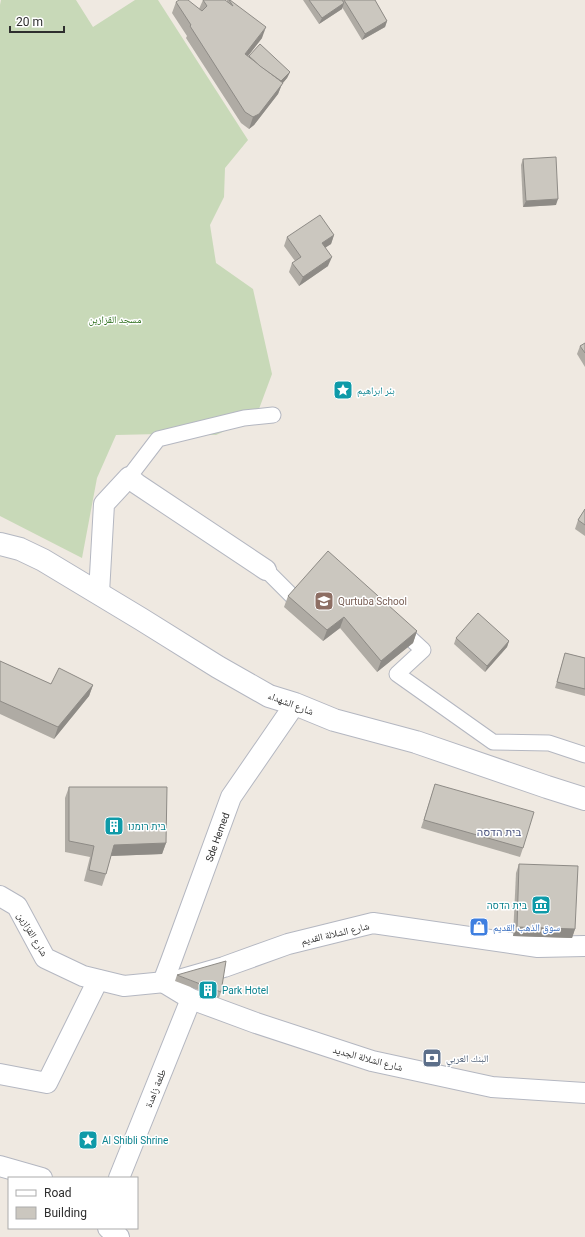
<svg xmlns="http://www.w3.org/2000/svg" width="585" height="1237" font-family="Roboto,'Noto Naskh Arabic',Heebo,sans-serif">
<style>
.cemetery{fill:#c8d9b8}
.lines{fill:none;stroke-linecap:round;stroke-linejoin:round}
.pedestrian-casing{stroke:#b4b7c1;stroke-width:17}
.minor-casing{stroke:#b4b7c1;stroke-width:22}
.tertiary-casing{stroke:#b4b7c1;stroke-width:24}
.pedestrian{stroke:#fff;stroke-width:15}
.minor{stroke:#fff;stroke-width:20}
.tertiary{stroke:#fff;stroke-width:22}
.wall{fill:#afaba4}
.shaded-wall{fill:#8e8b86}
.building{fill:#cbc7bf;stroke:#8e8b86}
.labels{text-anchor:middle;stroke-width:3;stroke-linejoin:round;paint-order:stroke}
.park-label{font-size:10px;fill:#2c6e1b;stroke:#fff}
.culture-label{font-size:10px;fill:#0d838f;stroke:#fff;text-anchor:start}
.education-label{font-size:10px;fill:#785e54;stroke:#fff;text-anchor:start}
.street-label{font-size:10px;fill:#2e2e2e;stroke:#fff}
.shop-label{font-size:10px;fill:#366cbe;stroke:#fff;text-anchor:start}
.service-label{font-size:10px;fill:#4e5e75;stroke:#fff;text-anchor:start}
.neighbourhood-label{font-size:11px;fill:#4d5680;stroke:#fff}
</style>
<rect width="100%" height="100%" fill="#efe9e1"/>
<polygon class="cemetery" points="1,0 76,0 93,27 135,0 158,0 248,140 225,168 224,197 210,225 216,263 253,289 272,374 256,417 216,435 159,434 116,435 97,478 82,558 0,516 0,5"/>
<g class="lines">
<g class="pedestrian-casing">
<g id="pedestrian">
<polyline points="129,477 158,439 244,418 273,415"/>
<polyline points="266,570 292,596"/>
<polyline points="398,627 423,650 397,674 493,742 549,743 585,755"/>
</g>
</g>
<g class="minor-casing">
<g id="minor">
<polyline points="99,593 104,504 129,477 137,484 266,570"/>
<polyline points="0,896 17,906 45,958 83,976 124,986 175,981 224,967 288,944 373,923 538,947 585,946"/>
<polyline points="163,982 191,999 256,1023 372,1061 492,1087 585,1093"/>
<polyline points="163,982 171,961 231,797 295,704"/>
<polyline points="0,1074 47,1083 98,980"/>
<polyline points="0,1166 42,1178"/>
<polyline points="119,1178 191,999"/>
<polyline points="108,1228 119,1237"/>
</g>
</g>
<g class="tertiary-casing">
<polyline id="tertiary" points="0,544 20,549 43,560 141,619 218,667 269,696 295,704 334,720 416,742 547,787 585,799"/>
</g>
<use href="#pedestrian" class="pedestrian"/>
<use href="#minor" class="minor"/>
<use href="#tertiary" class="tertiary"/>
</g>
<g class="wall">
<polygon points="203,0 227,2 227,0 230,0 262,38 248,56 249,57 249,56 290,72 287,78 282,84 278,94 254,125 249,129 241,123 186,38 187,36 172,13 176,2 199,9"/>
<polygon points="303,0 375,0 387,21 385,27 362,40 342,7 342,9 319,24"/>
<polygon points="523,159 556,205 523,207 521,165"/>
<polygon points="334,235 331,244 325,247 328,266 299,286 289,272 292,263 295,261 284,246 287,237"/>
<polygon points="585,343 585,367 577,354 580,346"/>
<polygon points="585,509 585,536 575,529 578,520"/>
<polygon points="288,596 417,631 413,643 377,672 340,628 323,641 284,607"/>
<polygon points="456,638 509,641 507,647 485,672 454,644"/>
<polygon points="565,653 585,658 585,696 555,688"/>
<polygon points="0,661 51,684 93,685 89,696 54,739 0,714"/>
<polygon points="435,784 523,848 520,857 421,828"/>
<polygon points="69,787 166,843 162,854 111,856 106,874 102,886 84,881 90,857 65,852 65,798"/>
<polygon points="519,864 575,929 572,938 513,936 516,873"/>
<polygon points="177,975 221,992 219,998 175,981"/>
</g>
<g class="shaded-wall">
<polygon points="344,3 342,9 319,24 322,18"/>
<polygon points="387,21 385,27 362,40 365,34"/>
<polygon points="266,27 262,38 241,65 245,54"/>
<polygon points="290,72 287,78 282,84 278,94 254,125 249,129 253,117 279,83"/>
<polygon points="558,199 556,205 523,207 526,201"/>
<polygon points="334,235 331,244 319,252 322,243"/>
<polygon points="332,257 328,266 299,286 303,277"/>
<polygon points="344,617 340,628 323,641 327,630"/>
<polygon points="417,631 413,643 377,672 381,661"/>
<polygon points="509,641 507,647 485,672 487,666"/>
<polygon points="93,685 89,696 54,739 58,727"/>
<polygon points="166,843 162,854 110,856 114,845"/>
<polygon points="517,927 575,929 572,938 513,936"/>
</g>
<g class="building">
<polygon points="179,0 188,0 202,11 207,6 203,0 225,0 233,6 229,0 230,0 266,27 245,54 283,83 259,114 253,117 245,112 190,26 191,25 176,2"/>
<polygon points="309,0 342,0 344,3 322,18"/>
<polygon points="344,0 375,0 387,21 365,34"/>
<polygon points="260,44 290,72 281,81 260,66 249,56"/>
<polygon points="556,157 558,199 526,201 523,159"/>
<polygon points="320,215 334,235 322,243 332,257 303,277 292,263 301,257 287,237"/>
<polygon points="585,343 585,353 580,346"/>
<polygon points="585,509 585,525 578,520"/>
<polygon points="328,551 417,631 381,661 344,617 327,630 288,596"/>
<polygon points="478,613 509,641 487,666 456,638"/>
<polygon points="565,653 585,658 585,689 557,682"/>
<polygon points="0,661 51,684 59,668 93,685 58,727 0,701"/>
<polygon points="435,784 534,812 523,848 424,820"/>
<polygon points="69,787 167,787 166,843 114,845 106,874 89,870 94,846 69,841"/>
<polygon points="519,864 578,866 575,929 517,927"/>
<polygon points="226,961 221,992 177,975"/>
</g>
<defs>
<g id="sight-square" transform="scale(1)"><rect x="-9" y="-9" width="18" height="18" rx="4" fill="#0f9aa8" stroke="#fff"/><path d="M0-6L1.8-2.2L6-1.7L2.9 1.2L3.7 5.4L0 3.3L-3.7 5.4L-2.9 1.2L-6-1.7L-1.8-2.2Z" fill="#fff"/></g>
<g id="school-square" transform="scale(1)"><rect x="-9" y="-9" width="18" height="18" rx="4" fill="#8d6e63" stroke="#fff"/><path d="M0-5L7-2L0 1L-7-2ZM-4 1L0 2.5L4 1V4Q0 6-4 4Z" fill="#fff"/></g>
<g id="building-square" transform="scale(1)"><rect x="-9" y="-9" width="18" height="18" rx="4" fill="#0f9aa8" stroke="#fff"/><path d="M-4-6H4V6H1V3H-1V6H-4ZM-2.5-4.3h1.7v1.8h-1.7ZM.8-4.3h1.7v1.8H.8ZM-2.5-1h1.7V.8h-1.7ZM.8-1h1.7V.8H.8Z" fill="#fff"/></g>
<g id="museum-square" transform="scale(1)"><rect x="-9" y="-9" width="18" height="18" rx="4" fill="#0f9aa8" stroke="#fff"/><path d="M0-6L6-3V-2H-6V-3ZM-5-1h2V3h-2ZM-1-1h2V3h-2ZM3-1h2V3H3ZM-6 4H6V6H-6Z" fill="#fff"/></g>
<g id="shop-square" transform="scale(1)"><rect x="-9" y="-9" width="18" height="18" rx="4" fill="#3f7fe0" stroke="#fff"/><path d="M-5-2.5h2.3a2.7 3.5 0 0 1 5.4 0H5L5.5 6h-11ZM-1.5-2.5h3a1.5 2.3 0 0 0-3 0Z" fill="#fff"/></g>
<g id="bank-square" transform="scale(1)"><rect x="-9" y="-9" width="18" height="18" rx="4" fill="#5c6f8a" stroke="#fff"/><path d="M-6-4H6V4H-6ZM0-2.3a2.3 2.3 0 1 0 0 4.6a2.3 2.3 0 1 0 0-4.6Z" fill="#fff"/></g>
</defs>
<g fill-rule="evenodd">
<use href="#sight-square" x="343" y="390"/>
<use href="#school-square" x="324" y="601"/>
<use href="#building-square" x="114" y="826"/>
<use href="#museum-square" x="541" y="905"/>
<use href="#shop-square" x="479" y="927"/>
<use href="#building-square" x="208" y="990"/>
<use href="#bank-square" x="432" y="1058"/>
<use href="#sight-square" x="88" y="1140"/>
</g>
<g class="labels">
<g class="park-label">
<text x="115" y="323">مسجد القزازين</text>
</g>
<g class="culture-label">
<text x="357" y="394">بئر ابراهيم</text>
<text x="128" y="830">בית רומנו</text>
<text x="527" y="909" text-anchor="end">בית הדסה</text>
<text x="222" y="994">Park Hotel</text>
<text x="102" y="1144">Al Shibli Shrine</text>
</g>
<g class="education-label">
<text x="338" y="605">Qurtuba School</text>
</g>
<g class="street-label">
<text transform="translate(291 703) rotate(21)" y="4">شارع الشهداء</text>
<text transform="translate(217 837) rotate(-70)" y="4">Sde Hemed</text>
<text transform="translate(335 933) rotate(-13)" y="4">شارع الشلالة القديم</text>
<text transform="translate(33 934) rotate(59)" y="4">شارع القزازين</text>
<text transform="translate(368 1058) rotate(15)" y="4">شارع الشلالة الجديد</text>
<text transform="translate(155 1088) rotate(-68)" y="4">طلعة زاهدة</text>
</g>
<g class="shop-label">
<text x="493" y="931">سوق الذهب القديم</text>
</g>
<g class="service-label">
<text x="446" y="1062">البنك العربي</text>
</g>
<g class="neighbourhood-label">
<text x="499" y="836">בית הדסה</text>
</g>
</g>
<rect x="8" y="1177" width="130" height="52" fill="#ffffff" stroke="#ababab"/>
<rect x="16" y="1190" width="20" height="6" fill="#ffffff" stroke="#ababab"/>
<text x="44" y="1197" font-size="12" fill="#2e2e2e">Road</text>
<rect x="16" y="1207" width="20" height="12" fill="#cbc7bf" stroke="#ababab"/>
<text x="44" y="1217" font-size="12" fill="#2e2e2e">Building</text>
<path d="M10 26v6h54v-6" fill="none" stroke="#2e2e2e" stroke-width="2"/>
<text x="16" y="26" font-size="12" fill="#2e2e2e" stroke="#ffffff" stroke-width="3" paint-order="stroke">20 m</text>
</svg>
